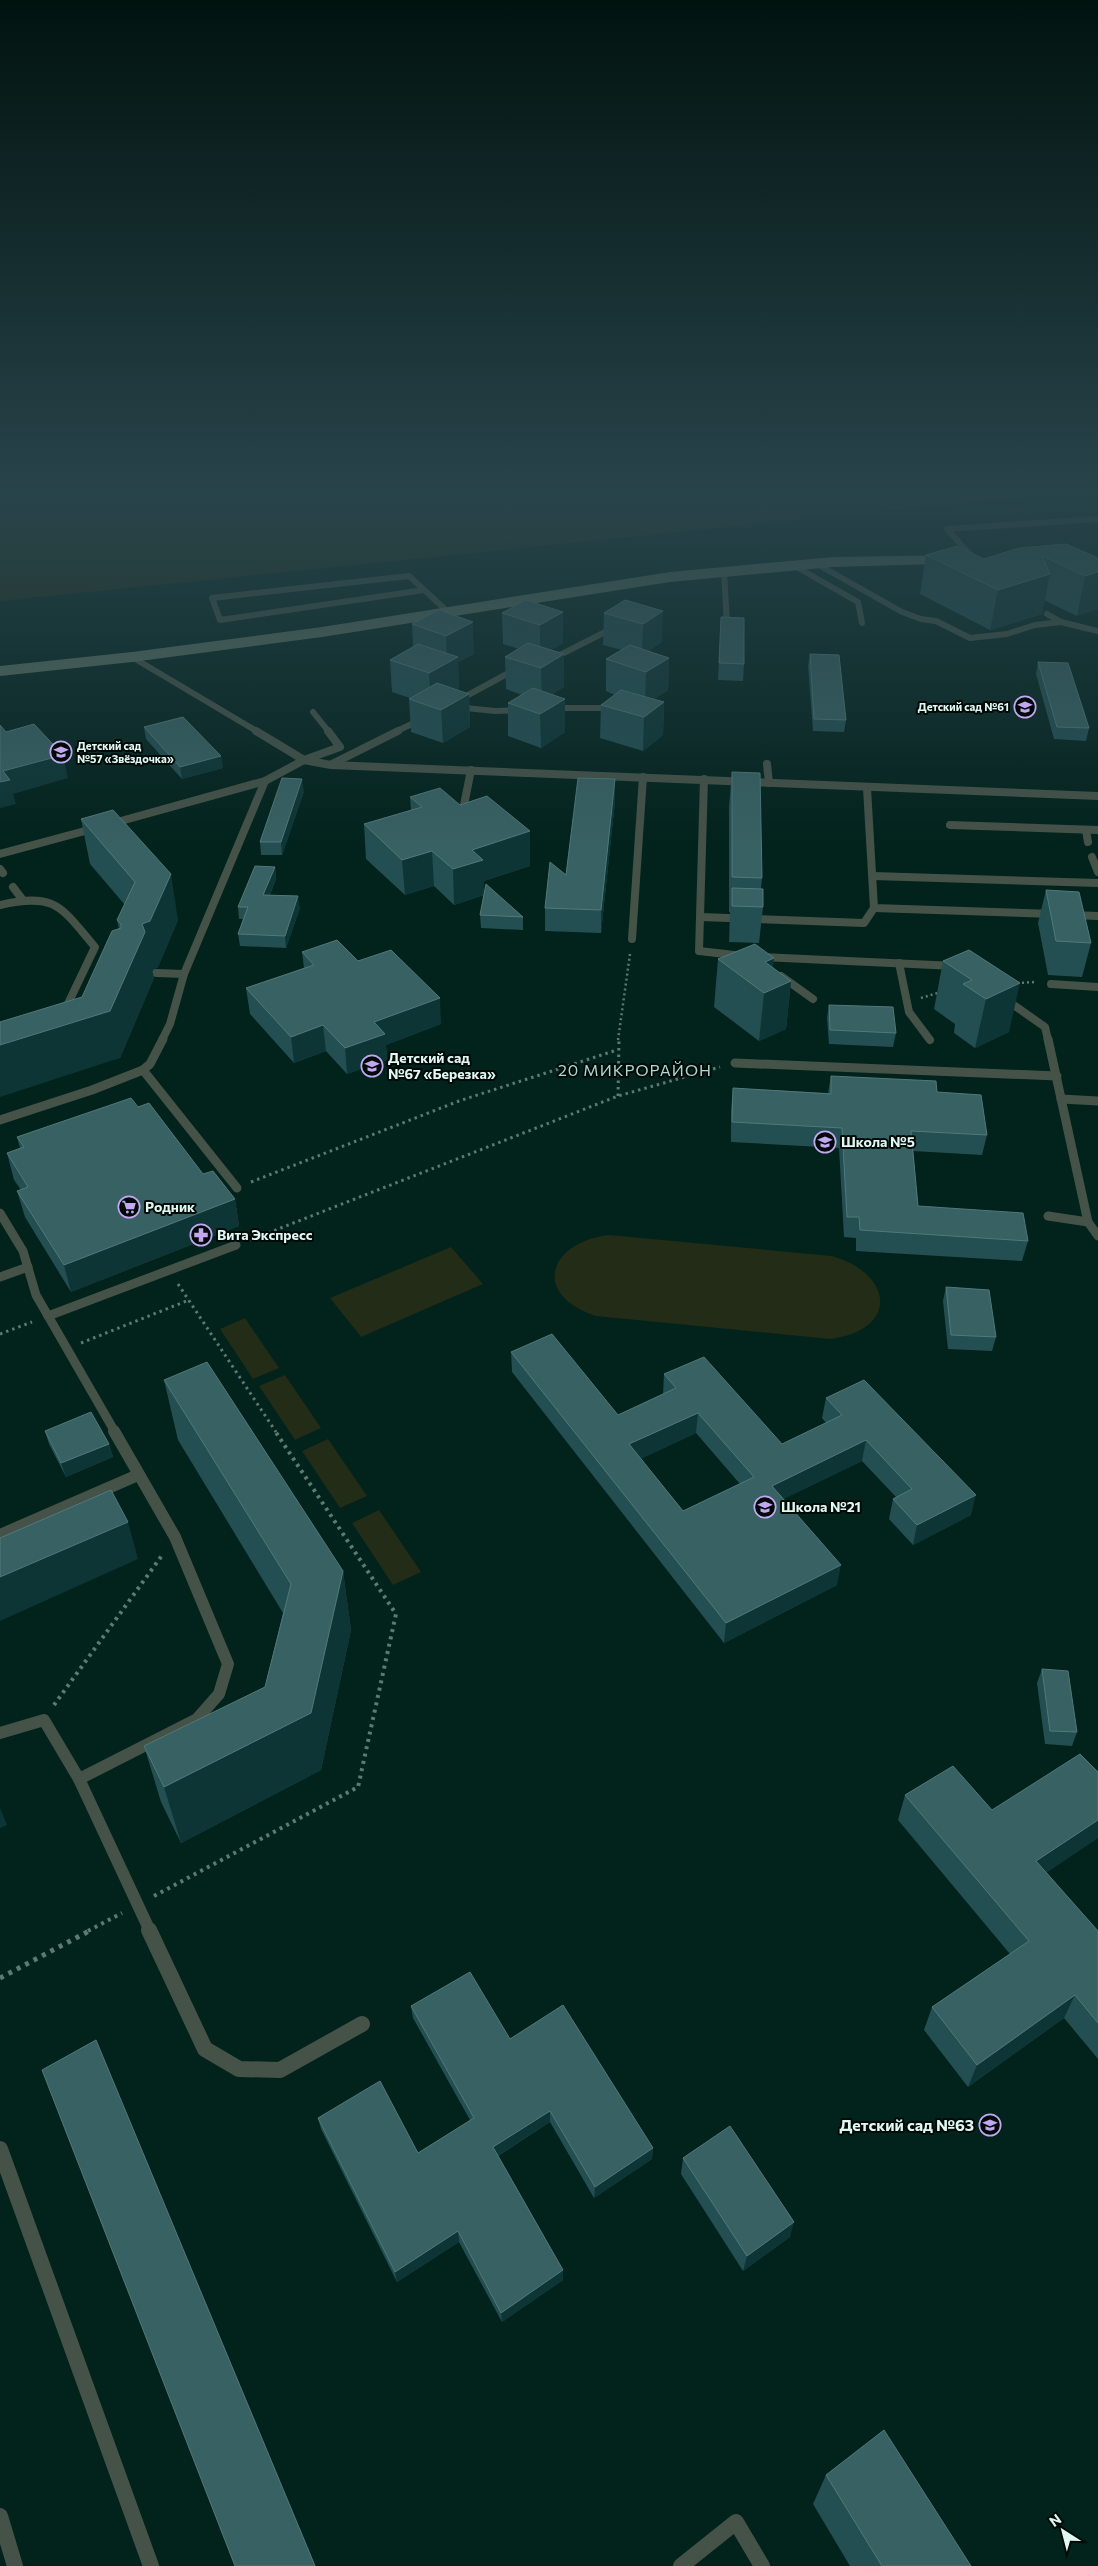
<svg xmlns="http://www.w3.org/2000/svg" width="1098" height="2566" font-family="Commissioner,sans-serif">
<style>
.green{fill:#222c16}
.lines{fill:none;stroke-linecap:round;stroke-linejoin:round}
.path-far3{stroke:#5d7973;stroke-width:2.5;stroke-dasharray:2 3;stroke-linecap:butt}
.path-far2{stroke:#5d7973;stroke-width:3;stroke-dasharray:2.5 4;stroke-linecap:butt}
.path-far1{stroke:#5d7973;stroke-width:4;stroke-dasharray:3 4.5;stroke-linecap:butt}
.path{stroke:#5d7973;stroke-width:5;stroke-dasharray:4 5.5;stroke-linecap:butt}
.service-far4{stroke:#455248;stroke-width:6}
.service-far3{stroke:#455248;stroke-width:8}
.service-far2{stroke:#455248;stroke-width:9}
.service-far1{stroke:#455248;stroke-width:12}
.service{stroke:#455248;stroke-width:16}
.secondary{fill:#5c7061;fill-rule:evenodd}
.wall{fill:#234f52;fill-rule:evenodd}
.shaded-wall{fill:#0d3535}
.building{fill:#386163;stroke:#52797a;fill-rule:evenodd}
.labels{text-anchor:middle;stroke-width:4;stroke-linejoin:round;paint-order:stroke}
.far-poi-label{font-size:11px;font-weight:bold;fill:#e1f8f2;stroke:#000a07;text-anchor:end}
.poi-label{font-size:14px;font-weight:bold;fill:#e1f8f2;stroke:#000a07;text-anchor:start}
.quarter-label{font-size:16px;letter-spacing:1px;fill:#acd9ce;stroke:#000a07}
.near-poi-label{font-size:16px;font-weight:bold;fill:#e1f8f2;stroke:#000a07;text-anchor:end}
</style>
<rect width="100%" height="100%" fill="#02221c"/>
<g class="green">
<polygon points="0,490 1092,490 0,601"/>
<path d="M609 1235 832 1256C894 1274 899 1330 830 1339L596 1316C531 1295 548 1242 609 1235Z"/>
<polygon points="451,1247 483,1284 361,1337 330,1298"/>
<polygon points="245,1318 279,1368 253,1379 220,1329"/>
<polygon points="285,1375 321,1428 295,1440 259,1386"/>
<polygon points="328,1439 367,1496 340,1508 302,1451"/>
<polygon points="379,1510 421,1572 393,1585 352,1523"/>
</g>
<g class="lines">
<g class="path-far3">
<polyline points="1017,983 1036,982"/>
<polyline points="921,998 941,992"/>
<polyline points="618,1040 630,954"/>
</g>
<g class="path-far2">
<polyline points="618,1096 619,1039"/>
<polyline points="251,1182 459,1101 617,1050"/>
<polyline points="250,1240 618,1096 720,1067"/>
<polyline points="178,1284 276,1432"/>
<polyline points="0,1334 32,1322"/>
<polyline points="81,1343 189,1300"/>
</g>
<g class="path-far1">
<polyline points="54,1705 163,1554"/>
<polyline points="154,1896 358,1787 396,1614 275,1431"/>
<polyline points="88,1931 122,1913"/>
</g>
<polyline class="path" points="0,1978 91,1930"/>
<g class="service-far4">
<polyline points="975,560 947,529 1098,519"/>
<polyline points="817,564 902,612 921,619 936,621 970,638 1007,634 1035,625 1061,622 1098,631"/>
<polyline points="793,565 858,602 862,623"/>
<polyline points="724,571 727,625"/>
<polyline points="424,590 220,620 212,598 409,576 448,612"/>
<polyline points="1047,614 1061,622"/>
<polyline points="132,657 258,732"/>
<polyline points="552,659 615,627"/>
<polyline points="457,701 516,669"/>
<polyline points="456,707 495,711 521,710"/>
<polyline points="553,708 602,708"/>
<polyline points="313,712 329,732"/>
<polyline points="395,732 422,719"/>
</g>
<g class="service-far3">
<polyline points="256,731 304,760 331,765 1098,796"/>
<polyline points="332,764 398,731"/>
<polyline points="767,764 769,783"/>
<polyline points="704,779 699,951 743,956"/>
<polyline points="867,788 874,908 1053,914"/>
<polyline points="463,810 471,770"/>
<polyline points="110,824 265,781"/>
<polyline points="950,825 1098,830"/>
<polyline points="1086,830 1088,842"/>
<polyline points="0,854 96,828"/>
<polyline points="1092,857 1098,872"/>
<polyline points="0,869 3,873"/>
<polyline points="873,876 1098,883"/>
<polyline points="13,887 22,899"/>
<path d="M0 905C56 892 61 907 95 947L64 1012"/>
<polyline points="1072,915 1098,916"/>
<polyline points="700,917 864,923 874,908"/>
<polyline points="632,939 643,777"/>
<polyline points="760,957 955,966"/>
<polyline points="899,963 909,1012 930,1040"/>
<polyline points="156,973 184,974"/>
<polyline points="781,976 813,999"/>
<polyline points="1051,984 1098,987"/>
<polyline points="1005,999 1045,1027 1048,1040"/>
<polyline points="162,1040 170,1024 184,974 265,781 304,760 340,747 328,731"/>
</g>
<g class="service-far2">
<polyline points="1048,1039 1088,1222 1098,1236"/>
<polyline points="735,1063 1057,1076"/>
<polyline points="143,1070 237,1188"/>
<polyline points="1061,1099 1098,1101"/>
<polyline points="0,1120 92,1090 143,1070 150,1064 163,1039"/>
<polyline points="0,1213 23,1251 36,1295 115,1432"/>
<polyline points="1048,1216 1088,1222"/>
<polyline points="0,1277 28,1267"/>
<polyline points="48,1316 236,1245"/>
</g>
<g class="service-far1">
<polyline points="0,1535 138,1475"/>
<polyline points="0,1733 44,1720 79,1779 197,1719 219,1694 228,1664 175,1537 114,1431"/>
<polyline points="79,1779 150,1931"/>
</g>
<g class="service">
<polyline points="149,1930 205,2049 239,2069 280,2070 362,2024"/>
<polyline points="0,2149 151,2566"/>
<polyline points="0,2516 15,2566"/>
<polyline points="681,2566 736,2522 762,2566"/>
</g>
<polygon class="secondary" points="964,555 972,560 970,563 833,567 670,582 322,637 132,662 0,676 0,666 132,652 322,627 670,572 833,557"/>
</g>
<g class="wall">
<polygon points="1019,548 1098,558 1077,616 1044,600 1042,614 990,630 920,594 926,555 984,559"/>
<polygon points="625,600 662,642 648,651 669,658 668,690 654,699 664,702 663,735 643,751 600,738 601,705 615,695 606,691 606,659 622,650 603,645 604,613"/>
<polygon points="439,610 474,654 458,662 459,689 457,690 469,694 470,727 443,743 411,732 409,699 410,698 392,692 390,660 413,647 412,624"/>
<polygon points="563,612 563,643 551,650 564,654 564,687 552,694 565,699 565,732 541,748 508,736 508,703 522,695 506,689 505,657 519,649 503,644 502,613"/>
<polygon points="721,617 744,664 743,681 718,680"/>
<polygon points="810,654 846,720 844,732 813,731 808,666"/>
<polygon points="1038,662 1089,728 1086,741 1054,739 1036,674"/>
<polygon points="144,727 223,768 182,779 146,739"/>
<polygon points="732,772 762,878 761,889 763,907 759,943 729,942 730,912 729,912 729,806"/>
<polygon points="615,779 615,801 601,933 545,931 545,908 566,875"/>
<polygon points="304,791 282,855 261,855 260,842"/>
<polygon points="410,797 530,866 484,881 484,894 523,917 523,930 481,928 480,915 484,895 454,905 434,886 405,895 366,859 364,824 411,810"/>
<polygon points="81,819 178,920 158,967 152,970 154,978 120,1058 82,997 119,929 117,920 125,905 90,864"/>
<polygon points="275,867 276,879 270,895 300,908 286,948 240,946 238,934 243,919 239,919 238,907"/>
<polygon points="1046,890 1091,943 1082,977 1048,975 1038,923"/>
<polygon points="969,950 1009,1032 975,1048 954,1033 955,1024 934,1009 943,961"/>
<polygon points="302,952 358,961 441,1024 386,1045 387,1060 347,1074 326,1051 294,1063 250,1014 246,988 304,968"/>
<polygon points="718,959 773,968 791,981 786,1029 759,1041 714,1007"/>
<polygon points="829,1005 896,1033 893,1047 829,1044 827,1018"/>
<polygon points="831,1076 937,1092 987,1135 982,1155 913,1151 918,1206 1028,1241 1022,1261 856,1251 856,1238 844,1237 839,1148 731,1142 731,1109 733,1088 828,1093"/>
<polygon points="138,1107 203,1174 235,1199 239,1226 71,1292 25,1217 17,1191 21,1190 14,1180 7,1153 20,1148 17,1137"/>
<polygon points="946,1287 996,1337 992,1351 948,1349 943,1301"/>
<path d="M511 1352 618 1415 663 1395 664 1374 782 1444 826 1423 822 1418 826 1398 971 1515 913 1545 889 1519 893 1499 896 1497 862 1461 783 1499 837 1585 724 1643 512 1372ZM696 1433 740 1484 683 1511 640 1459Z"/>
<polygon points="164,1380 343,1571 351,1630 321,1770 181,1843 161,1802 144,1746 265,1687 283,1613 178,1440"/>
<polygon points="45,1431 109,1444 113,1457 66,1477 49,1444"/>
<polygon points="1042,1669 1077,1732 1072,1746 1045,1744 1037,1683"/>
<polygon points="1098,1772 1098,1838 1046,1872 1098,1931 1098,2059 1064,2018 968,2087 924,2030 932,2007 1010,1954 898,1820 905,1795 992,1810"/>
<polygon points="411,2006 510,2039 653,2148 652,2159 594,2198 550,2122 498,2156 563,2270 563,2280 502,2322 459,2242 397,2282 321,2129 318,2118 418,2153 470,2120 413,2018"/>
<polygon points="683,2158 790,2237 743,2271 681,2174"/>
<polygon points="826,2475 971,2566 850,2566 813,2504"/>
</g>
<g class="shaded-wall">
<polygon points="1098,572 1098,609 1077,616 1085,576"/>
<polygon points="1050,574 1042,614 990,630 998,590"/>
<polygon points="663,611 662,642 642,656 643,624"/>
<polygon points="563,612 563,643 540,656 540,625"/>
<polygon points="473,622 474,654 458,662 459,689 431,706 429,673 447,663 446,636"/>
<polygon points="564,654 564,687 542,701 541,668"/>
<polygon points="669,658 668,690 645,705 646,672"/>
<polygon points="469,694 470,727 443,743 441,710"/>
<polygon points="565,699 565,732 541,748 540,714"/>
<polygon points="664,702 663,735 643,751 644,717"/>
<polygon points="63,755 68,778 13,794 16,804 0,808 0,782 3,771"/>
<polygon points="221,756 223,768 182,779 180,767"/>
<polygon points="302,779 304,791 282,855 281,842"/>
<polygon points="615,779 615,801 601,933 601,910"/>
<polygon points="530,831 530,866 484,881 484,895 454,905 453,869 472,850"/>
<polygon points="432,851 434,886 405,895 402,860"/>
<polygon points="275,867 276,879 265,907 263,895"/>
<polygon points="171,874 178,920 158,967 152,970 154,978 120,1058 0,1097 0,1045 110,1011 142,924"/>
<polygon points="298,896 300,908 286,948 285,936"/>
<polygon points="774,958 771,990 791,981 786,1029 759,1041 764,993 765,962"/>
<polygon points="1020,983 1009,1032 975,1048 986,999"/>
<polygon points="440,998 441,1024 386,1045 387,1060 347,1074 345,1048 374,1022"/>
<polygon points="323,1025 326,1051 294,1063 291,1037"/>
<polygon points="235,1199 239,1226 71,1292 64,1265"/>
<polygon points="698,1413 696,1433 628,1465 629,1444"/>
<polygon points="866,1440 862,1461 769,1506 772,1486"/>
<polygon points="109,1444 113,1457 66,1477 61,1463"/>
<polygon points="976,1495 971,1515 913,1545 917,1525"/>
<polygon points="128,1522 138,1559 0,1621 0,1577"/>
<polygon points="841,1565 837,1585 724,1643 726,1623"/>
<polygon points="343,1571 351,1630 321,1770 181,1843 164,1787 311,1713"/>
<polygon points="0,1808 7,1825 0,1828"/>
<polygon points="1098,1820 1098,1838 1027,1886 1036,1861"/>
<polygon points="1075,1995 1064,2018 968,2087 977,2065"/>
<polygon points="96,2040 109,2072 316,2566 315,2566"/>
<polygon points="550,2111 550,2122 494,2158 493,2147"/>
<polygon points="653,2148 652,2159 594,2198 595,2187"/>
<polygon points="794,2222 790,2237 743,2271 747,2256"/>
<polygon points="458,2231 459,2242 397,2282 395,2272"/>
<polygon points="563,2270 563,2280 502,2322 501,2313"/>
</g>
<g class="building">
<polygon points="1066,544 1098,558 1098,572 1085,576 1042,556 1050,574 998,590 926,555 957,546 984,559 1019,548"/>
<polygon points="526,600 563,612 540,625 502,613"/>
<polygon points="625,600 663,611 643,624 604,613"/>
<polygon points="439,610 473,622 446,636 412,624"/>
<polygon points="721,617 744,618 744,664 719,663"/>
<polygon points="528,643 564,654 541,668 505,657"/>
<polygon points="418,644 458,657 429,673 390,660"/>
<polygon points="630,645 669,658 646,672 606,659"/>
<polygon points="810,654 839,655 846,720 814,719"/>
<polygon points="1038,662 1068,663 1089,728 1057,727"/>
<polygon points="437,683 469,694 441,710 409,699"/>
<polygon points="533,688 565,699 540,714 508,703"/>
<polygon points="621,690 664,702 644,717 601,705"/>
<polygon points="183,717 221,756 180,767 144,727"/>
<polygon points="34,724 63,755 3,771 10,780 0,782 0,725 6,732"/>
<polygon points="732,772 760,773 762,878 732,877"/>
<polygon points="282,778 302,779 281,842 260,842"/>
<polygon points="578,778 615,779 601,910 545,908 550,862 566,875"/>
<polygon points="440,788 460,805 487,796 530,831 472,850 483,860 453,869 432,851 402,860 364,824 422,807 410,797"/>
<polygon points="113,810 171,874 150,921 142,924 145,932 110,1011 0,1045 0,1022 82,997 112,931 121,928 121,924 117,920 135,882 81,819"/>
<polygon points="255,866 275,867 263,895 298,896 285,936 238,934 248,907 238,907"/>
<polygon points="486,884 523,917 480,915"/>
<polygon points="732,888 763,889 763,907 732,906"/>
<polygon points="1046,890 1079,892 1091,943 1056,941"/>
<polygon points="337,940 358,961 391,950 440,998 374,1022 385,1034 345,1048 323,1025 291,1037 246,988 314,965 302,952"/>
<polygon points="755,944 774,958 765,962 791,981 764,993 718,959"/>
<polygon points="969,950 1020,983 986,999 963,984 972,980 943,961"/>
<polygon points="829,1005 893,1007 896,1033 830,1030"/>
<polygon points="831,1076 936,1081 937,1092 981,1095 987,1135 911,1131 918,1206 1023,1213 1028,1241 860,1230 859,1217 847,1217 842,1128 732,1122 733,1088 831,1094"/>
<polygon points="131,1098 138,1107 149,1103 203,1174 213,1171 235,1199 64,1265 17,1191 28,1187 7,1153 24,1147 17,1137"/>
<polygon points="946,1287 989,1290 996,1337 951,1335"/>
<path d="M552 1334 618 1415 676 1388 664 1374 704 1357 782 1444 842 1415 826 1398 864 1380 976 1495 917 1525 893 1499 912 1489 866 1440 772 1486 841 1565 726 1623 511 1352ZM698 1413 754 1477 683 1511 629 1444Z"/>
<polygon points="207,1362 343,1571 311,1713 164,1787 144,1746 265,1687 291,1584 164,1380"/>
<polygon points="91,1412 109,1444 61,1463 45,1431"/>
<polygon points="111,1490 128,1522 0,1577 0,1538"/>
<polygon points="1042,1669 1068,1671 1077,1732 1050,1731"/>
<polygon points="1080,1754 1098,1772 1098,1820 1036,1861 1098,1931 1098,2023 1075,1995 977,2065 932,2007 1029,1941 905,1795 953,1766 992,1810"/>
<polygon points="470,1972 510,2039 563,2005 653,2148 595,2187 550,2111 493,2147 563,2270 501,2313 458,2231 395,2272 318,2118 380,2081 418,2153 474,2118 411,2006"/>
<polygon points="96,2040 315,2566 235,2566 42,2070"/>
<polygon points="730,2126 794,2222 747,2256 683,2158"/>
<polygon points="884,2430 971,2566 882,2566 826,2475"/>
</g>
<linearGradient id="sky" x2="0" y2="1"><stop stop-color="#01130f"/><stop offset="0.58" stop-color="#28444b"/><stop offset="1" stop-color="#28444b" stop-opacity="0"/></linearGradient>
<rect width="1098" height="849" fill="url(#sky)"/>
<defs>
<g id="school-ring" transform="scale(1.125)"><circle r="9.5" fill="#000a07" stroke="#c4a7f1" stroke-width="1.5"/><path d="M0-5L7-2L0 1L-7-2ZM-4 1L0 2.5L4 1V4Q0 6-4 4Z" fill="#c4a7f1"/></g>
<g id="supermarket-ring" transform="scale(1.125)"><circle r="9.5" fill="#000a07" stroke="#c4a7f1" stroke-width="1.5"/><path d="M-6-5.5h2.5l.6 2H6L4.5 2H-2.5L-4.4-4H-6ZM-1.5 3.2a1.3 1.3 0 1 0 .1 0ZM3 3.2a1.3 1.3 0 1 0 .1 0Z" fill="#c4a7f1"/></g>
<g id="pharmacy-ring" transform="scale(1.125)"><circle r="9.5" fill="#000a07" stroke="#c4a7f1" stroke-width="1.5"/><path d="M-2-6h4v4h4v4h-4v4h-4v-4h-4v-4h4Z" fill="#c4a7f1"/></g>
</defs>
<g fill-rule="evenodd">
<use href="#school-ring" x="1025" y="707"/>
<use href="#school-ring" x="61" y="752"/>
<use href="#school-ring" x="372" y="1066"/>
<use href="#school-ring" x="825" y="1142"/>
<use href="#supermarket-ring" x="129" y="1207"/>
<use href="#pharmacy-ring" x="201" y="1235"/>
<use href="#school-ring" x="765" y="1507"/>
<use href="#school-ring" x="990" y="2125"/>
</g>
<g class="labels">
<g class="far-poi-label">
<text x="1009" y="711">Детский сад №61</text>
<text x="77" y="750" text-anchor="start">Детский сад<tspan x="77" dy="13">№57 «Звёздочка»</tspan></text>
</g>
<g class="poi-label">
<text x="388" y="1063">Детский сад<tspan x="388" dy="16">№67 «Березка»</tspan></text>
<text x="841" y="1147">Школа №5</text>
<text x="145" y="1212">Родник</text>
<text x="217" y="1240">Вита Экспресс</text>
<text x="781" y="1512">Школа №21</text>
</g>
<g class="quarter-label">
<text x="635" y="1076">20 МИКРОРАЙОН</text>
</g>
<g class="near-poi-label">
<text x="974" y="2131">Детский сад №63</text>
</g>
</g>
<g transform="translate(1063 2531) rotate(324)" stroke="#000a07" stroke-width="4" paint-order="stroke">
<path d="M0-4L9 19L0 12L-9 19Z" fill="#e1f8f2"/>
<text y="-8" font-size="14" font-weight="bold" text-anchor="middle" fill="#e1f8f2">N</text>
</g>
</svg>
